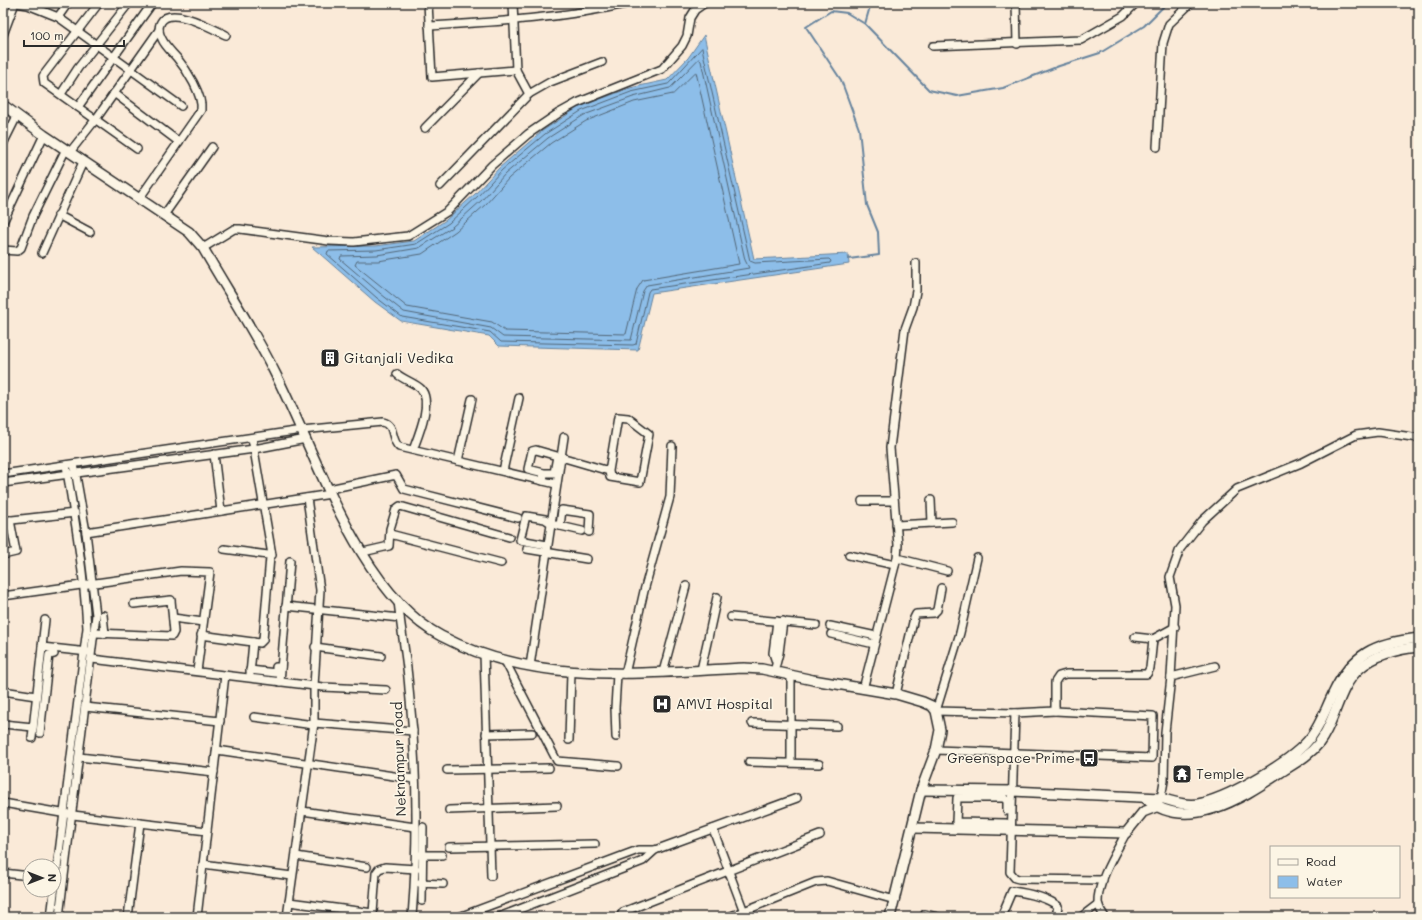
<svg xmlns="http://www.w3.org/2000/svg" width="1422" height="920" font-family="Mali,sans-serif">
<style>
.water{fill:#8dbee9;stroke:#66839d}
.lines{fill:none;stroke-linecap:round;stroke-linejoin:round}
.shore{stroke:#526677;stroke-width:1}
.stream{stroke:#66839d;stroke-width:2}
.street-casing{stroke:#2b2b2b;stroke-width:10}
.secondary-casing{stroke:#2b2b2b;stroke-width:12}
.street{stroke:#fcf5e5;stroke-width:7}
.secondary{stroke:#fcf5e5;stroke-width:9}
.labels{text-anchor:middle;stroke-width:3.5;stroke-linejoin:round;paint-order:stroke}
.poi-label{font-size:14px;fill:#2b2b2b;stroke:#fcf5e5;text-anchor:start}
.street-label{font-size:14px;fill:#2b2b2b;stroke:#fcf5e5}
</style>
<rect width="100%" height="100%" fill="#faead8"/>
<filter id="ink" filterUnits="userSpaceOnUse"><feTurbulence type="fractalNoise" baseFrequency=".025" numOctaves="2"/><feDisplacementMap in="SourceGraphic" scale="8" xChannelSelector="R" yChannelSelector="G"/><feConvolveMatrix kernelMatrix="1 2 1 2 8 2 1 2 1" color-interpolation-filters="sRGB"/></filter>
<g filter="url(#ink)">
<polygon class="water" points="704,35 754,259 848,254 849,264 652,293 638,350 499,346 489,336 401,321 375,302 312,247 376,246 414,241 446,220 475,194 499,168 542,131 579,107 630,88 667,80 688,58"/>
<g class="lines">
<g class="shore">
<polygon points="702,48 750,261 755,263 829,259 831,261 830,263 650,289 648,292 636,344 633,345 501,342 490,332 402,317 377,298 327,254 328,251 376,250 416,244 449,223 478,196 502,170 545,134 581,111 631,92 668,84"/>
<polygon points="699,59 701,61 745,260 749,268 647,285 643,291 631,340 503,337 491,328 404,312 381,294 340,259 341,256 377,255 419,248 452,227 482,200 505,174 548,138 584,115 633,97 670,88"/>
<polygon points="696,72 739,264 643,280 637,289 626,334 505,331 492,322 407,307 355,265 357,261 378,261 422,254 456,231 486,204 509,178 551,143 586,121 634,102 673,94"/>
</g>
<g class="stream">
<polyline points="865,24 871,3"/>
<polyline points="849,259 879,255 878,232 867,205 859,129 841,80 806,27 831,11 847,13 865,24 929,90 957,96 1003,88 1059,66 1100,53 1144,26 1167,3"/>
</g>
<g class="street-casing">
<g id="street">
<polyline points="16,3 28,5 58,17 181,106"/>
<polyline points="99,3 43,76 44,83 137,149"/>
<polyline points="428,3 432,77 516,70"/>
<polyline points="513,3 516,70 529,94 550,82 602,62"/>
<polyline points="1016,3 1017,44"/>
<polyline points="58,17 68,3"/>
<path d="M429 26C496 22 564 18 630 3"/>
<polyline points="3,35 15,3"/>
<polyline points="933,46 1081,40 1123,16 1136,3"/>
<polyline points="114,93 179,142"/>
<polyline points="61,94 78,68 129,3"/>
<polyline points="78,107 151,5"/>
<polyline points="425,128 479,73"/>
<polyline points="3,144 17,116"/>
<polyline points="1157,147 1163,43 1169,24 1191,3"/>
<polyline points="70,152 96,119 159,30"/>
<polyline points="440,186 529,94"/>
<path d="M139 199 201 110C203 95 187 70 177 58 172 52 165 46 162 39 159 34 158 27 161 22 171 5 213 29 226 35"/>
<polyline points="58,215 90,232"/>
<polyline points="164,215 212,147"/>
<polyline points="3,222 44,135"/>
<polyline points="203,248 234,229 240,229 329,241 354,242 408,236 448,211 492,165 528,134 559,113 577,103 662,69 682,46 687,36 690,18 695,10 705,3"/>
<polyline points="3,250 17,251 21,248 33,216 66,149"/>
<polyline points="42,253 83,162"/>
<path d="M397 374C404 380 415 383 421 389 433 402 418 436 413 450"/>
<polyline points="252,438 272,555"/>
<polyline points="214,454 221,511"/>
<polyline points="561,457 609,471 610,477 640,482 649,434 628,418 618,417 609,471"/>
<polyline points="458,461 472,399"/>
<polyline points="503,471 519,398"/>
<path d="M3 474 302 430 383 422C396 425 390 439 399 447L556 484"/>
<polyline points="543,481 544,473 528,469 532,451 536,450 557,456 554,473 544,473"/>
<polyline points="3,483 254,449 306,439"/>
<polyline points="329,489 396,475 404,489 518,518"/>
<polyline points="931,500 932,523"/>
<polyline points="862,501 894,501"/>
<polyline points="3,521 75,513"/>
<polyline points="556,525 582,531"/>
<polyline points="896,525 952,522"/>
<polyline points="560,526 562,510 590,514 589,532"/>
<polyline points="86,532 331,494"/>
<polyline points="390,534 501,563"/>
<polyline points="547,545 520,540 526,516 545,519 551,523"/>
<polyline points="527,549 587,559"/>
<polyline points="363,552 389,546 390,529 396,509 400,506 509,537"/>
<polyline points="3,555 16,552 10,520"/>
<polyline points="849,555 895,565"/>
<polyline points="897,558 898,545 890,448 905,329 913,307 916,291 916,263"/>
<polyline points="977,558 960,633 936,711 1015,713"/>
<polyline points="3,596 181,571 210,572 197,671"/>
<path d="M398 601C401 630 407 659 409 689 417 762 418 843 412 917"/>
<polyline points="286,606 400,618"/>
<polyline points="103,615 105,634"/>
<polyline points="731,617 816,625"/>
<polyline points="173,618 203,622"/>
<polyline points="830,626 876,636"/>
<polyline points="95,633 172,636 174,632 171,600 134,604"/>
<polyline points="831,634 874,644"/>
<polyline points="201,635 260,643 263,640 270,557 268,555 224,549"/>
<polyline points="1135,637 1153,639 1175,627"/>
<polyline points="42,647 45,620"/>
<polyline points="315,647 381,656"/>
<polyline points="484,654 491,876"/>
<polyline points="92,659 323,687 386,690"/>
<polyline points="505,661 557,761 618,766"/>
<polyline points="776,662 773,653 777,621"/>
<polyline points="530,666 564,437"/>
<polyline points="250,670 276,673 276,667 281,667"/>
<polyline points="701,670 717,597"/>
<polyline points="663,672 686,586"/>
<polyline points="774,672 779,653 783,621"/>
<polyline points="250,674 253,642"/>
<polyline points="625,674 644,591 670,497 672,446"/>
<polyline points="1171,677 1175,605 1170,577 1180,549 1202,521 1237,489 1301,463 1356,435 1378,432 1419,438"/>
<polyline points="280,682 290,561"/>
<polyline points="863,689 897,558 947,571"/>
<polyline points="3,691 36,696"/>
<polyline points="896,694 914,618 916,614 934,613 937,610 941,588"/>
<polyline points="85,707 220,721"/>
<polyline points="254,717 314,725"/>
<polyline points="314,723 413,731"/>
<polyline points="752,723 837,726"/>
<polyline points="3,724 33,727"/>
<polyline points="40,733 49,655 54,654"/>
<polyline points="486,734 532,733"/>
<polyline points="616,737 615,708 617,674"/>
<polyline points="32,738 42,647 88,652"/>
<polyline points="569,740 571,672"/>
<polyline points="217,750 414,779"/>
<polyline points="936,750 1152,758 1153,716 1055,711"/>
<polyline points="79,757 214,772"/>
<polyline points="749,762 819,764"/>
<polyline points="791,762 791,675"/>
<polyline points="447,770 549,768"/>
<polyline points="1161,798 1164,781 1165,732 1171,677 1215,666"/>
<polyline points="3,803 73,815 207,831"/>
<polyline points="449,810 557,806"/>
<polyline points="302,811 415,827"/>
<polyline points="1006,823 956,822 957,798 1004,798 1007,801 1007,811"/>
<polyline points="713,829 746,917"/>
<polyline points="449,847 595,844"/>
<polyline points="418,855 442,855"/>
<polyline points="296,856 367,867"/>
<polyline points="203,864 292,876"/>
<polyline points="3,873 30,876"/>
<polyline points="1103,880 1019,879 1015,878 1010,872 1015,713 1055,711 1055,682 1059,676 1066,674 1147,674 1150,668 1153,639"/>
<polyline points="419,883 443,884"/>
<polyline points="422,901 423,827"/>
<polyline points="289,902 373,913 373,917"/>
<polyline points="373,913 376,873 379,869 385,867 416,869"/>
<path d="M51 917 87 628C84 573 75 520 66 465"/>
<polyline points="59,917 96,615 86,532 74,464"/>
<polyline points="128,917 140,823"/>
<polyline points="197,917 225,675"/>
<polyline points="287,917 314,723 314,686 320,590 307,498"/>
<polyline points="459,917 638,850 655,850"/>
<polyline points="499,917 643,861 655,850 797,798"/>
<polyline points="620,917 623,912 820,835"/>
<polyline points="729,917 816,882 827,881 895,900"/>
<polyline points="924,917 925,914 938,917"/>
<path d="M1001 917 1012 891C1027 893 1046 897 1058 906L1056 917"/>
<polyline points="1081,917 1098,904"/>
<path d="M1105 917C1102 913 1099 907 1098 903 1097 882 1116 852 1126 833"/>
</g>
</g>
<g class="secondary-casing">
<g id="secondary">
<path d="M3 105 44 135 189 232 203 248C227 290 255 332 276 375 316 454 360 594 441 636 535 686 643 673 744 668L762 669 813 680 896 694 923 702 932 706 936 711 940 730 936 750 921 790 890 917"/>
<path d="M921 790 1012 791 1161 798C1174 802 1188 807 1202 803 1231 796 1293 761 1311 737 1321 724 1326 708 1333 694 1352 653 1376 643 1419 638"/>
<path d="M1145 798C1186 834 1242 798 1278 774 1293 764 1308 757 1319 743 1336 721 1338 687 1360 668 1376 654 1398 649 1419 647"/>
<polyline points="913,828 1126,833 1143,812 1156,807 1158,803"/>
</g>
</g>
<use href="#street" class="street"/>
<use href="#secondary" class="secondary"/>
</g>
</g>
<defs>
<g id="building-square" transform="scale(1)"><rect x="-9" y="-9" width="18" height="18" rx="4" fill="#2b2b2b" stroke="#fcf5e5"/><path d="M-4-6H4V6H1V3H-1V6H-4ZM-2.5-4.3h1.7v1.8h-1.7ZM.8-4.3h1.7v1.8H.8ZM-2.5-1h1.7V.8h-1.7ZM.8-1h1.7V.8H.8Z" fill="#fff"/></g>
<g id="hospital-square" transform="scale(1)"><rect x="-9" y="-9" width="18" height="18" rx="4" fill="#2b2b2b" stroke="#fcf5e5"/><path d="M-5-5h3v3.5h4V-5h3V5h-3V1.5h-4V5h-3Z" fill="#fff"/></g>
<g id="bus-square" transform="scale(1)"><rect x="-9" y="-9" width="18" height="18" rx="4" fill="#2b2b2b" stroke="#fcf5e5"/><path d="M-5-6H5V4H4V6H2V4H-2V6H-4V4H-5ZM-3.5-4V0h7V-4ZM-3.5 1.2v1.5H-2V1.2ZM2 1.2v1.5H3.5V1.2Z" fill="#fff"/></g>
<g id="temple-square" transform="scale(1)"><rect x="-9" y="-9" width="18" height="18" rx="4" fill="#2b2b2b" stroke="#fcf5e5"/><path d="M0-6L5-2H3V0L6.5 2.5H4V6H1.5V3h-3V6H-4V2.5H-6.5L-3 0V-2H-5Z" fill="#fff"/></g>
</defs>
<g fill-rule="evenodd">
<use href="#building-square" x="330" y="358"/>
<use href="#hospital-square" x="662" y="704"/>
<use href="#bus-square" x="1089" y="758"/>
<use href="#temple-square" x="1182" y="774"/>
</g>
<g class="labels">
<g class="poi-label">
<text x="344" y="363">Gitanjali Vedika</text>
<text x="676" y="709">AMVI Hospital</text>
<text x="1075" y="763" text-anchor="end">Greenspace Prime</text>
<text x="1196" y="779">Temple</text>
</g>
<g class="street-label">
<text transform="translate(399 759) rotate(-92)" y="5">Neknampur road</text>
</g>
</g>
<rect width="1422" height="920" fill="none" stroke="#fcf5e5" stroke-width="16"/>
<rect x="8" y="8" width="1406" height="904" fill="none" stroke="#2b2b2b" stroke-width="1.5" filter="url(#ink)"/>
<rect x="1270" y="846" width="130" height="52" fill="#fcf5e5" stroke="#a8a49b"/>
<rect x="1278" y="859" width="20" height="6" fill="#fcf5e5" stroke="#a8a49b"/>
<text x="1306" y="866" font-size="12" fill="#2b2b2b">Road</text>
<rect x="1278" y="876" width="20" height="12" fill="#8dbee9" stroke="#a8a49b"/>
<text x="1306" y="886" font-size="12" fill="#2b2b2b">Water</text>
<g transform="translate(42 878) rotate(90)"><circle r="19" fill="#fcf5e5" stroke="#a8a49b"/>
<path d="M0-3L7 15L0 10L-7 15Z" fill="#2b2b2b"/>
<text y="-6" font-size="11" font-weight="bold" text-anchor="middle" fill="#2b2b2b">N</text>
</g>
<path d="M24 40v6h100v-6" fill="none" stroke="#2b2b2b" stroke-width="2"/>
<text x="30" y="40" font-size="12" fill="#2b2b2b" stroke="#fcf5e5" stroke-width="3" paint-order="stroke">100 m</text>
</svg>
